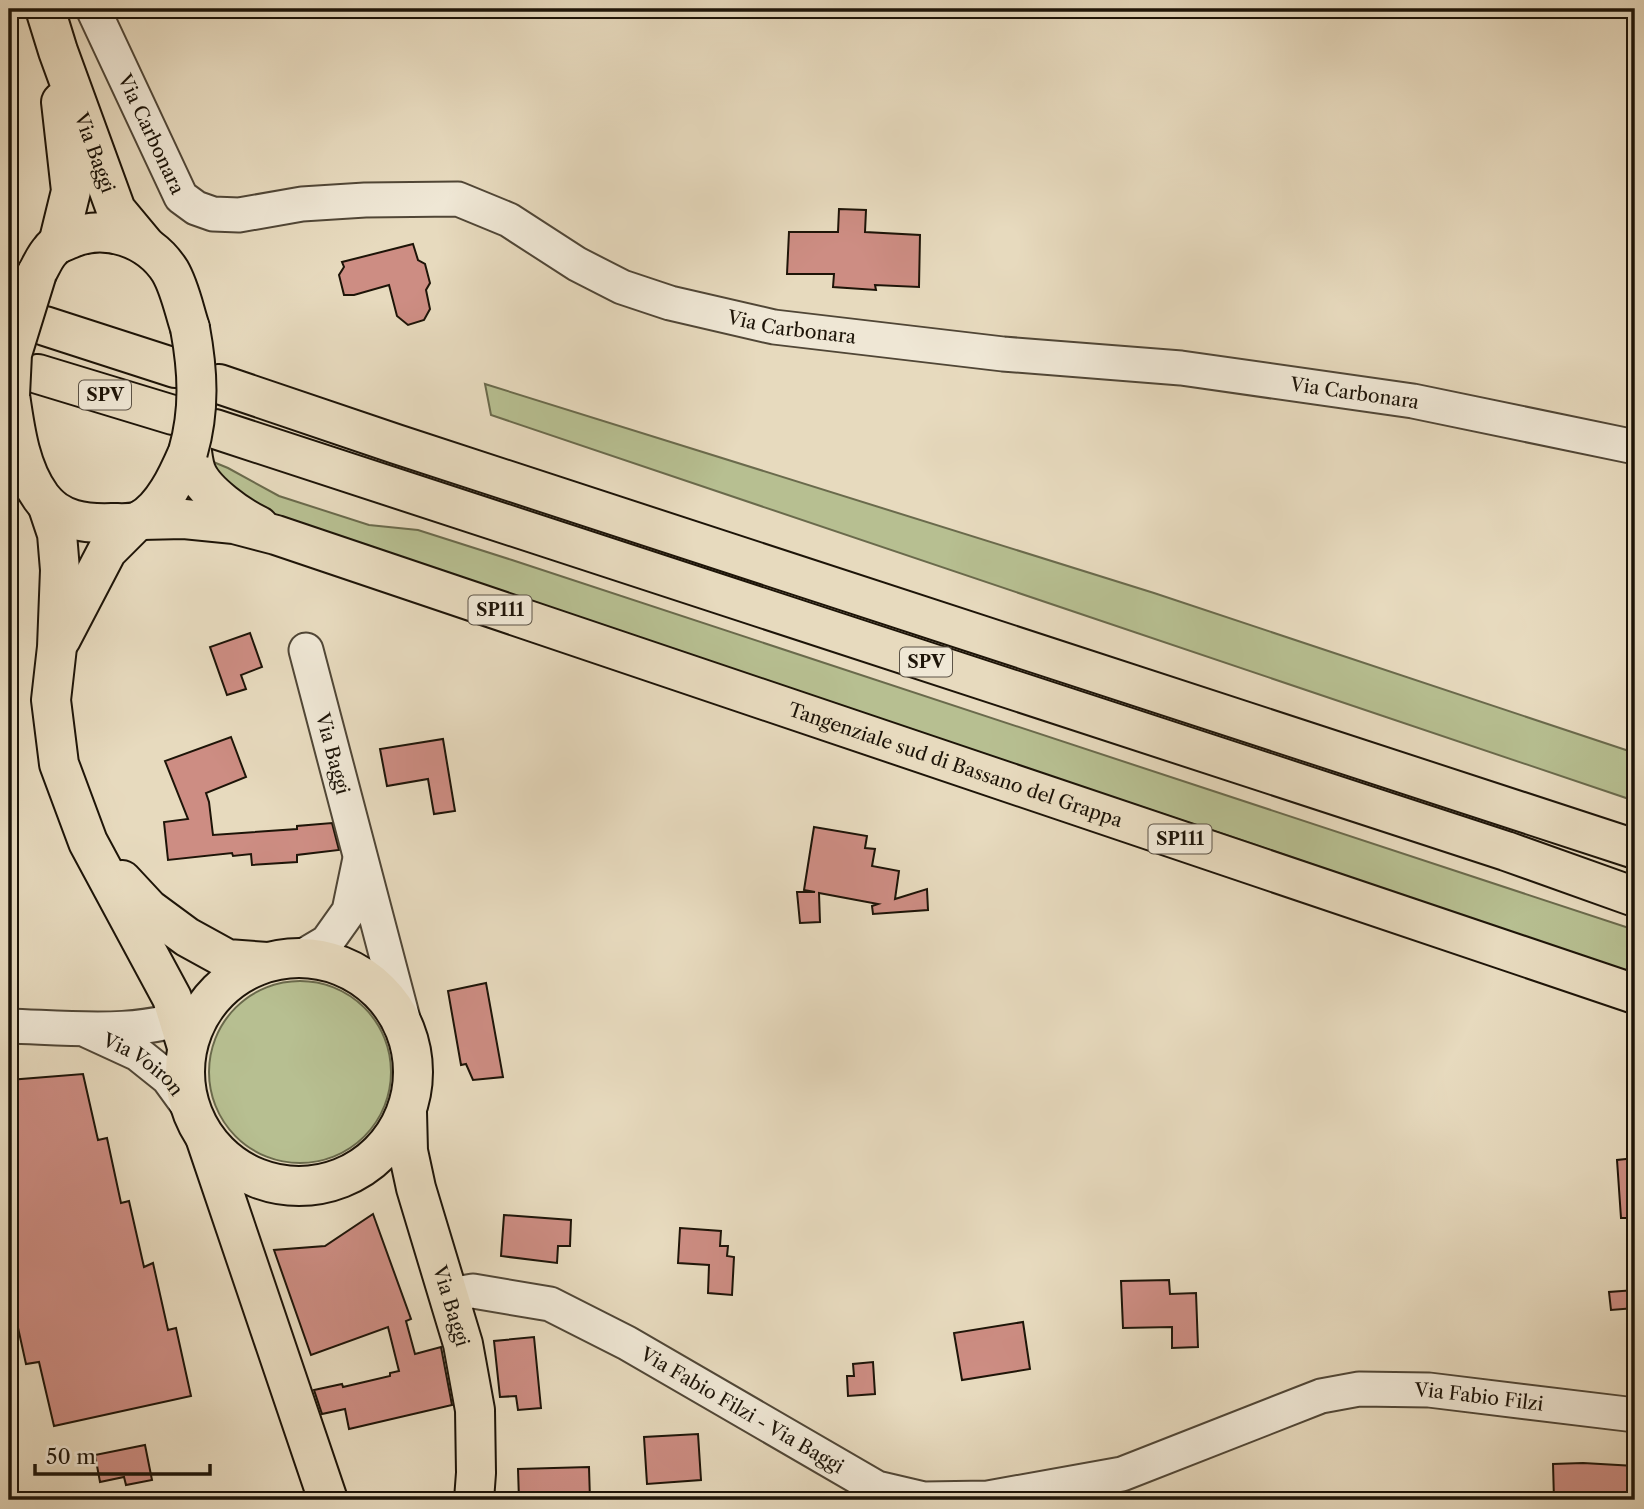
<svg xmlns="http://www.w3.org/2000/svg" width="1644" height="1509" font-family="'Libre Caslon Text',serif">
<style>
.green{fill:#b7bf91;stroke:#6a6a4c;stroke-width:2}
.building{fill:#cd8d83;stroke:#1d1408;stroke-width:2}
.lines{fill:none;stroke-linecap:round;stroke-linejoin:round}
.minor-casing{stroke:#504636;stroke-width:37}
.major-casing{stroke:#1d1408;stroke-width:42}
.highway-casing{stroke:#1d1408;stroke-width:42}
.minor{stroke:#efe7d5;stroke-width:33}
.major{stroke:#e7dabe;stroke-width:38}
.highway{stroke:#e7dabe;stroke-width:38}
.major-bridge-casing{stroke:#1d1408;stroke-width:42;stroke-linecap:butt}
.major-bridge{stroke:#e7dabe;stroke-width:38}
.labels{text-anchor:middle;stroke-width:5;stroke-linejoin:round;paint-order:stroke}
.shield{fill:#efe7d5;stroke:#5c5346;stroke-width:2}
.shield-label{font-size:18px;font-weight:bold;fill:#1d1408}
.street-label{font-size:19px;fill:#1d1408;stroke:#efe7d5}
</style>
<rect width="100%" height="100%" fill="#e7dabe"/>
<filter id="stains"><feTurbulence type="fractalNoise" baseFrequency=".00286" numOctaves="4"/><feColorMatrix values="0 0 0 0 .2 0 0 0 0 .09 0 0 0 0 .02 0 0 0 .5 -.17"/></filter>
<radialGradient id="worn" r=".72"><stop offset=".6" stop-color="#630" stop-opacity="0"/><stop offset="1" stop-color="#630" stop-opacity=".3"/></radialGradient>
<g class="green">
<polygon points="485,384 1154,593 1635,753 1635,801 491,415"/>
<polygon points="206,459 228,468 279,496 369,525 418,530 512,560 1635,930 1635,976 1253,844 277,519 217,482"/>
<circle cx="300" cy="1072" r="91"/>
</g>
<g class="building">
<polygon points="839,209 866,210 865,232 920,235 919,287 875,285 876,290 833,287 834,274 787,274 789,232 838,232"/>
<polygon points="413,244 418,260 425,264 430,283 426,290 430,309 424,320 408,325 397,316 389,285 354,295 344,295 339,275 344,267 342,262"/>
<polygon points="250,633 262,667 241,675 246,689 227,695 210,647"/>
<polygon points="231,737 246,777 206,793 209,802 213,835 297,829 297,826 332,823 339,850 297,855 297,862 252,865 251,854 233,856 232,853 168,860 164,822 188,819 165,761"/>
<polygon points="443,739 455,811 434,814 428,779 387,786 380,749"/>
<polygon points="814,827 867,836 865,848 875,849 872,866 899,871 895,899 927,889 928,910 873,914 872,906 878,904 819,893 820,922 800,923 797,892 815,892 804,890"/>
<polygon points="486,983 503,1077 473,1080 466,1064 461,1065 448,991"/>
<polygon points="83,1074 98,1140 107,1138 121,1203 129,1201 144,1267 153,1263 168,1330 176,1328 191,1396 54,1426 39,1362 26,1364 9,1287 9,1080"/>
<polygon points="1635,1158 1635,1218 1621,1218 1617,1160"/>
<polygon points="373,1214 411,1319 406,1321 415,1354 441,1347 452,1405 349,1429 345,1409 322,1414 314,1390 342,1384 343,1387 390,1376 390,1373 399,1371 388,1327 311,1355 274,1250 325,1246"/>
<polygon points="504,1215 571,1220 570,1246 558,1246 557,1263 501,1256"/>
<polygon points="680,1228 721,1231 720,1246 728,1246 727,1256 734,1257 732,1295 708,1293 709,1265 678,1263"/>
<polygon points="1169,1280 1170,1294 1196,1293 1198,1347 1172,1348 1172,1327 1123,1328 1121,1281"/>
<polygon points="1635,1290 1635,1308 1611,1310 1609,1292"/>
<polygon points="1023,1322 1030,1369 962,1380 954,1333"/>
<polygon points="534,1337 541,1408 518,1410 516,1396 500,1397 494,1341"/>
<polygon points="873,1362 875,1394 848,1396 847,1376 854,1376 853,1364"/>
<polygon points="698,1434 701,1480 647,1484 644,1437"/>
<polygon points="145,1445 152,1480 126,1485 124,1477 100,1482 95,1455"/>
<polygon points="1583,1463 1635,1466 1635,1500 1554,1500 1553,1464"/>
<polygon points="589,1467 590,1500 519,1500 518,1469"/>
</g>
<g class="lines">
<g class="minor-casing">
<g id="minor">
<path id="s1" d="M93 9 181 197 196 208 213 214 239 215 302 204 365 200 458 199 509 220 577 264 622 287 670 303 774 327 1003 354 1181 368 1413 401 1635 447"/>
<path id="s2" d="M306 650 406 1030"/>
<polyline points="300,958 327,942 349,911 359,863"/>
<path d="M9 1026C72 1028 143 1037 202 1011"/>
<path id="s3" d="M88 1031 138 1054 168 1078 192 1111"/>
<path id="s4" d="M449 1295 473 1291 550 1304 627 1343 877 1488 924 1499 988 1498 1122 1474 1321 1396 1359 1389 1429 1390 1635 1415"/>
</g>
</g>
<g class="major-casing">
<g id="major">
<path id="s5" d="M45 9 58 51 116 210 146 246"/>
<polyline points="58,244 71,191 61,102"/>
<path d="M37 273C41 266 45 256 51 250 55 244 63 242 70 239 105 223 149 238 170 271 180 288 184 310 190 328"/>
<path d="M10 395C15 430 20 468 41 497 58 521 86 524 112 523 121 523 131 524 139 521 163 509 178 475 188 452"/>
<path d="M191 443C192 452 193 463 196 471 204 492 240 517 259 526"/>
<polyline points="47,504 57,534 60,570 57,647 51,700 59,764 88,842 172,998 187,1047"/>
<path id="s6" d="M141 520 184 519 234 524 276 535 1635 994"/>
<polyline points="61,639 107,551 136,522"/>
<polyline points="122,880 149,909 187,937 227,959 267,962"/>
<circle cx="299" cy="1072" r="114"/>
<path id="s7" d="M407 1112 408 1151 416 1188 463 1344 475 1410 476 1473 474 1500"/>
<polyline points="206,1140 328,1500"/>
</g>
</g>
<g class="highway-casing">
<g id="highway">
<polyline points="45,326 175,368"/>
<polyline points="38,374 173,415"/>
<polyline points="219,384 396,444 1635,849"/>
<polyline points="215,429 1506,851 1635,897"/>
</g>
</g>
<use href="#minor" class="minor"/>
<use href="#major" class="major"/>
<use href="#highway" class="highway"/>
<g class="major-bridge-casing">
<g id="major-bridge">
<polyline points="10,395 12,354 37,273"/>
<path d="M188 452C200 410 198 371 190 328"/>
</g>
</g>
<use href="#major-bridge" class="major-bridge"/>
</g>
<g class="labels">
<g class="shield">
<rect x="79" y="380.5" width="52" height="29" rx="5"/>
<rect x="468.5" y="595.5" width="63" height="29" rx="5"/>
<rect x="900" y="647.5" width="52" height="29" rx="5"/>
<rect x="1148.5" y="824.5" width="63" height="29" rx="5"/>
</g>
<g class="shield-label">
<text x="105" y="401">SPV</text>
<text x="500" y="616">SP111</text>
<text x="926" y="668">SPV</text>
<text x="1180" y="845">SP111</text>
</g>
<g class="street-label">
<text dy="7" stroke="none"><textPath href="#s1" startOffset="138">Via Carbonara</textPath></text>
<text dy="7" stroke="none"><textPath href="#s5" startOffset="152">Via Baggi</textPath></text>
<text dy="7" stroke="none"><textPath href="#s1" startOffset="852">Via Carbonara</textPath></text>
<text dy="7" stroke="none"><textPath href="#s1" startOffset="1419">Via Carbonara</textPath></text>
<text dy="7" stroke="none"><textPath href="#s2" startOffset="107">Via Baggi</textPath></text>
<text dy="7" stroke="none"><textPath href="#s6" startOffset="854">Tangenziale sud di Bassano del Grappa</textPath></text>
<text dy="7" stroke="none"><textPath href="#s3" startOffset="65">Via Voiron</textPath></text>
<text dy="7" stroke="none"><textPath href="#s7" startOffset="200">Via Baggi</textPath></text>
<text dy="7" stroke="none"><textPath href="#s4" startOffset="1099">Via Fabio Filzi</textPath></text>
<text dy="7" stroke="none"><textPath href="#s4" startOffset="322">Via Fabio Filzi - Via Baggi</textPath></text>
</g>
</g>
<rect width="1644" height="1509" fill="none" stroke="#e7dabe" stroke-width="35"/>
<rect x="10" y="10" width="1623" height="1488" fill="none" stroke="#1d1408" stroke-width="3.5"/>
<rect x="18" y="18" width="1609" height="1474" fill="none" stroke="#1d1408" stroke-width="2"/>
<path d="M35 1464v10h175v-10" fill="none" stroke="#1d1408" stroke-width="3.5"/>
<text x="46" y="1464" font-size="21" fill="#1d1408" stroke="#efe7d5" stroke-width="5" paint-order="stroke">50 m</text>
<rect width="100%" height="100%" filter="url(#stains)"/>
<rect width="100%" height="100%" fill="url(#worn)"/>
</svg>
